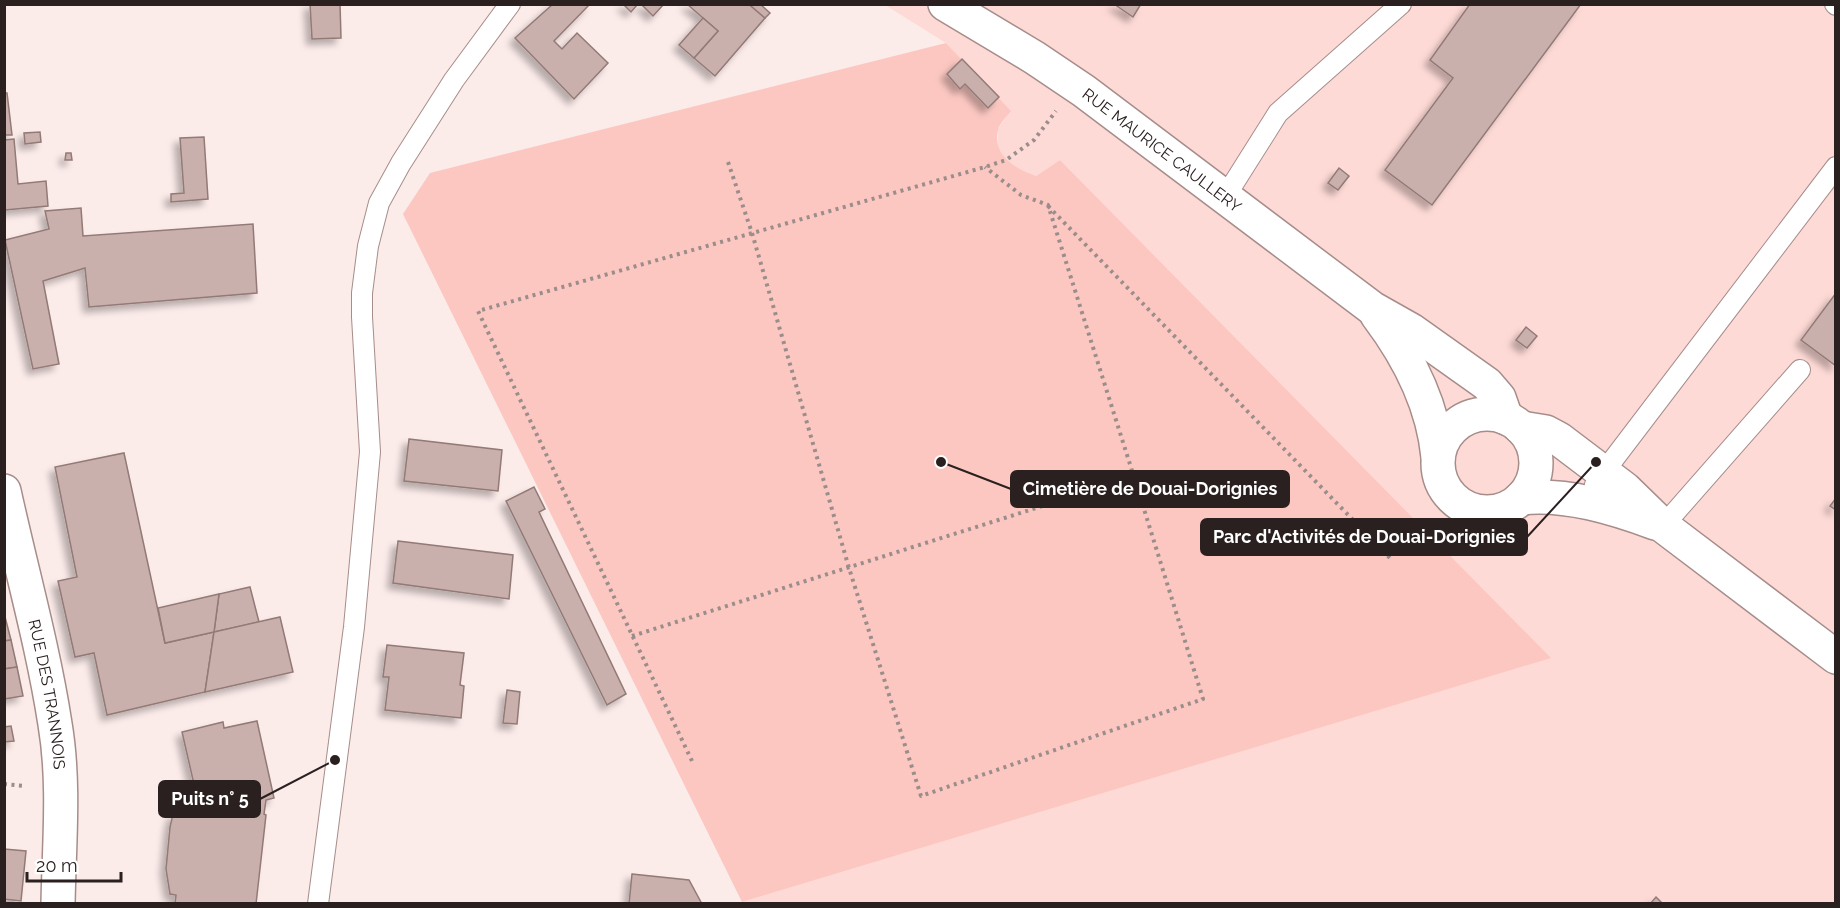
<svg xmlns="http://www.w3.org/2000/svg" width="1840" height="908" font-family="Raleway,sans-serif">
<style>
.built{fill:#fedad6}
.green{fill:#fcc7c1}
.building{fill:#cab0ad;stroke:#927a77;stroke-width:1.5;filter:url(#shadow)}
.lines{fill:none;stroke-linecap:round;stroke-linejoin:round}
.lane-casing{stroke:#a68d8a;stroke-width:22}
.street-casing{stroke:#a68d8a;stroke-width:36}
.secondary-casing{stroke:#a68d8a;stroke-width:36}
.path{stroke:#9a8d8b;stroke-width:4;stroke-dasharray:3 4.5;stroke-linecap:butt}
.lane{stroke:#fff;stroke-width:20}
.street{stroke:#fff;stroke-width:33}
.secondary{stroke:#fff;stroke-width:33}
.labels{text-anchor:middle;stroke-width:4.5;stroke-linejoin:round;paint-order:stroke}
.street-label{font-size:16px;fill:#2a201f;stroke:#fff}
.leader{fill:none;stroke:#2a201f;stroke-width:2}
.callout-dot{fill:#2a201f;stroke:#fff;stroke-width:2}
.callout{fill:#2a201f;stroke:#2a201f;stroke-width:2}
.callout-label{font-size:18px;text-anchor:middle;font-weight:bold;fill:#fff}
</style>
<defs>
<filter id="shadow"><feDropShadow dx="-5.5" dy="5.5" stdDeviation="3" flood-color="#0004"/></filter>
</defs>
<rect width="100%" height="100%" fill="#fbebe9"/>
<polygon class="built" points="885,5 1835,5 1835,903 743,904 742,902 1550,658 1060,160 1036,176 1016,169 1006,160 998,148 998,129 1010,111 946,43"/>
<path class="green" d="M946 43 1011 111C1007 116 999 124 998 130 992 156 1016 169 1036 176L1060 160 1551 658 742 902 403 214 430 173Z"/>
<g class="building">
<polygon points="310,4 340,4 341,38 312,39"/>
<polygon points="553,4 590,4 554,41 562,49 577,33 608,63 574,99 515,38"/>
<polygon points="623,4 638,4 631,12"/>
<polygon points="641,4 664,4 653,16"/>
<polygon points="687,4 753,4 751,6 765,18 715,76 694,58 718,31"/>
<polygon points="753,4 760,4 770,13 765,18 751,6"/>
<polygon points="1114,4 1141,4 1133,17"/>
<polygon points="1470,4 1581,4 1432,205 1385,170 1453,78 1430,60"/>
<polygon points="703,18 718,31 694,58 679,45"/>
<polygon points="962,59 999,97 988,108 965,84 960,89 947,74"/>
<polygon points="4,93 7,93 12,135 4,135"/>
<polygon points="40,132 41,142 25,144 24,133"/>
<polygon points="204,137 208,199 171,202 171,194 184,193 180,138"/>
<polygon points="14,139 18,184 46,181 48,206 5,210 4,140"/>
<polygon points="66,153 71,153 72,160 65,160"/>
<polygon points="1339,168 1349,176 1338,190 1328,183"/>
<polygon points="81,208 83,236 253,224 257,293 89,307 85,268 43,281 59,364 33,369 5,240 49,229 45,211"/>
<polygon points="1836,293 1836,366 1801,340"/>
<polygon points="1526,327 1537,336 1527,348 1516,340"/>
<polygon points="409,439 502,450 498,491 404,481"/>
<polygon points="124,453 165,643 214,632 205,692 107,715 94,653 75,657 58,581 77,577 55,467"/>
<polygon points="534,487 545,509 539,512 626,694 607,705 506,501"/>
<polygon points="1836,498 1836,510 1830,506"/>
<polygon points="398,541 513,555 509,599 393,583"/>
<polygon points="250,587 259,622 214,632 219,594"/>
<polygon points="219,594 214,632 165,643 158,608"/>
<polygon points="4,613 11,640 4,641"/>
<polygon points="280,617 293,672 205,692 214,632"/>
<polygon points="11,640 17,667 4,669 4,641"/>
<polygon points="387,645 464,653 460,685 464,686 461,718 385,710 389,677 383,677"/>
<polygon points="17,667 23,696 4,699 4,669"/>
<polygon points="507,690 520,692 517,724 503,723"/>
<polygon points="257,721 274,798 266,800 264,814 266,815 256,904 175,904 176,895 170,894 166,869 170,827 173,814 199,814 199,806 182,732 223,722 224,728"/>
<polygon points="11,726 14,741 4,742 4,727"/>
<polygon points="4,849 26,851 21,901 4,899"/>
<polygon points="632,874 689,880 702,904 629,904"/>
<polygon points="1656,897 1663,904 1650,904"/>
</g>
<g class="lines">
<g class="lane-casing">
<g id="lane">
<polyline points="1835,4 1836,5"/>
<polyline points="1225,197 1278,113 1401,4"/>
<polyline points="1591,505 1595,485 1600,477 1836,167"/>
<polyline points="1663,526 1800,370"/>
<polyline points="318,904 354,627 370,452 362,317 362,293 368,246 379,203 401,163 454,80 510,4"/>
</g>
</g>
<g class="street-casing">
<g id="street">
<path id="s1" d="M945 4 1035 58 1084 91 1372 308 1411 330 1487 384 1499 398 1506 418"/>
<path d="M1377 315C1408 356 1433 405 1438 457"/>
<circle cx="1487" cy="463" r="49"/>
<polyline points="1521,428 1546,432 1559,439 1625,489 1663,526 1836,657"/>
<path d="M1521 498C1566 493 1614 508 1655 523"/>
</g>
</g>
<g class="secondary-casing">
<g id="secondary">
<path id="s2" d="M4 491C21 569 43 646 55 724 65 783 59 845 58 904"/>
</g>
</g>
<g class="path">
<polyline points="728,162 752,233 849,568 921,796 1203,699 1134,477"/>
<polyline points="1048,206 1390,558"/>
<polyline points="632,636 1134,477 1048,205 1021,195 985,167"/>
<polyline points="692,761 478,311 985,167 1006,160 1034,140 1056,111"/>
<polyline points="4,784 25,786"/>
</g>
<use href="#lane" class="lane"/>
<use href="#street" class="street"/>
<use href="#secondary" class="secondary"/>
</g>
<g class="labels">
<g class="street-label">
<text dy="6" stroke="none"><textPath href="#s1" startOffset="262">RUE MAURICE CAULLERY</textPath></text>
<text dy="6" stroke="none"><textPath href="#s2" startOffset="208">RUE DES TRANNOIS</textPath></text>
</g>
</g>
<path class="leader" d="M941 462L1011 489M1596 462L1527 537M335 760L260 799"/>
<g class="callout-dot">
<circle cx="941" cy="462" r="6"/>
<circle cx="1596" cy="462" r="6"/>
<circle cx="335" cy="760" r="6"/>
</g>
<g class="callout">
<rect x="1011" y="471" width="278" height="36" rx="6"/>
<rect x="1201" y="519" width="326" height="36" rx="6"/>
<rect x="159" y="781" width="101" height="36" rx="6"/>
</g>
<g class="callout-label">
<text x="1150" y="495">Cimetière de Douai-Dorignies</text>
<text x="1364" y="543">Parc d'Activités de Douai-Dorignies</text>
<text x="210" y="805">Puits n° 5</text>
</g>
<rect width="1840" height="908" fill="none" stroke="#2a201f" stroke-width="12"/>
<path d="M27 872v9h94v-9" fill="none" stroke="#2a201f" stroke-width="3"/>
<text x="36" y="872" font-size="18" fill="#2a201f" stroke="#ffffff" stroke-width="4.5" paint-order="stroke">20 m</text>
</svg>
